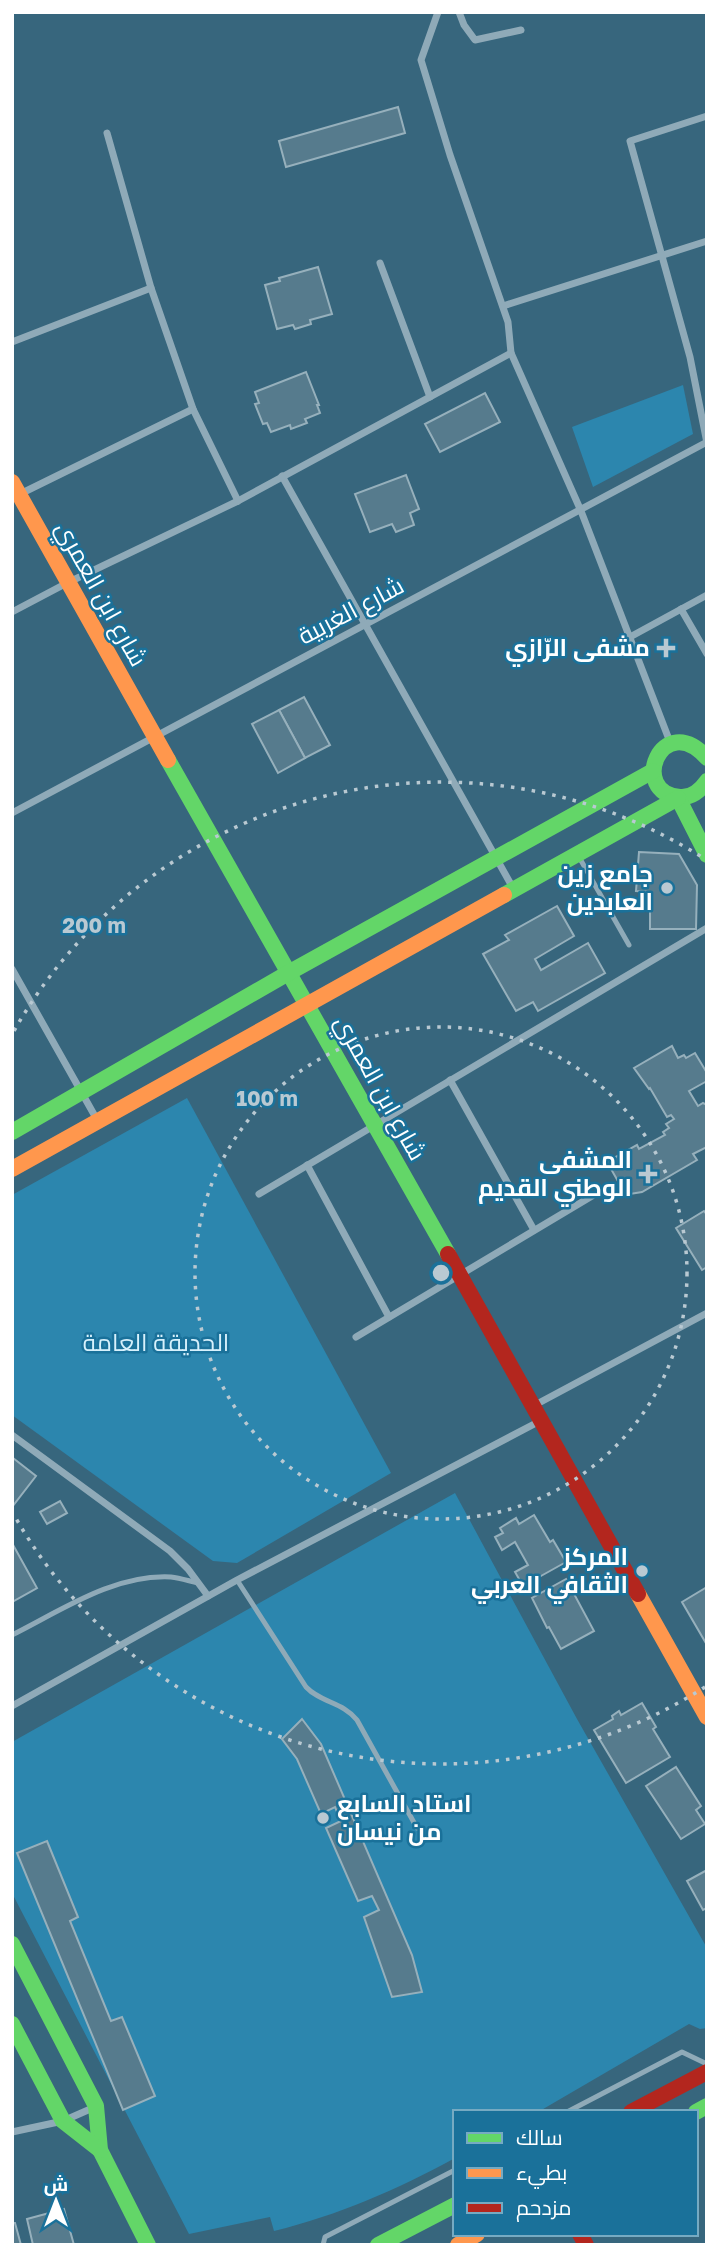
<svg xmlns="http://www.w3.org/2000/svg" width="719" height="2257" font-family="'Golos Text',Cairo,sans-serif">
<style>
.green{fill:#2c86ae}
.building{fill:#567b8d;stroke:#96b0bc;stroke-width:2}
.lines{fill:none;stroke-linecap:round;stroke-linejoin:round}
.lane{stroke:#8faab8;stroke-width:5}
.street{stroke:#8faab8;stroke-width:7}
.fast{stroke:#63d668;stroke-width:16}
.slow{stroke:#ff974d;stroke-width:16}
.jam{stroke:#b3261e;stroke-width:16}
.ring{fill:none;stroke:#b9c9d2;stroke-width:3.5;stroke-dasharray:3.5 7}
.poi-dot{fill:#b9c9d2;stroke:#1a719a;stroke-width:2.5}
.labels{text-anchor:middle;stroke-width:5;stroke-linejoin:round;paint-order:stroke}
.street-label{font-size:24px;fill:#fff;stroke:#1a719a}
.poi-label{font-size:24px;font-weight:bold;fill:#fff;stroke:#1a719a;text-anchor:end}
.park-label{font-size:24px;fill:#d7f1fc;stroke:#1a719a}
.centre{fill:#b9c9d2;stroke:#1a719a;stroke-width:3.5}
.ring-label{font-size:21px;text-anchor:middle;font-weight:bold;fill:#b9c9d2;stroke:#1a719a;stroke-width:5;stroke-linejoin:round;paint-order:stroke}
</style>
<rect width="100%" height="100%" fill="#37667d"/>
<g class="green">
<polygon points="683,385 693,434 593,487 572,427"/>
<polygon points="187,1098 391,1473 237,1563 213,1561 12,1415 12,1195"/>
<path d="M455 1493 577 1719 707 1948V2028L700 2029 689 2024 538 2112H455V2158C396 2190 339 2215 274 2231L270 2217 189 2234 12 1893V1742Z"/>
</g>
<g class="building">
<polygon points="398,107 405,133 286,167 279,141"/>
<polygon points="318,267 332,314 310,320 311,324 295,329 293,325 277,329 265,285 280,281 279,278"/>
<polygon points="306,372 319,405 317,405 320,413 305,419 307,423 291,429 290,425 271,432 267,423 263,424 255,404 259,403 255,392"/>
<polygon points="485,393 500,422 440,452 425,424"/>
<polygon points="406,475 419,509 410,513 414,525 396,532 392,524 370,532 355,494"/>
<polygon points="304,697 330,745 305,758 279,710"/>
<polygon points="279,710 305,758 278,773 252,724"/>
<polygon points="639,852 679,854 697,885 696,929 650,929 650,892 636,891"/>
<polygon points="557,906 574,936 535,959 541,970 588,943 605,973 538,1011 533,1002 516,1011 483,954 509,940 505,935"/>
<polygon points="672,1046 678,1058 684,1055 686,1058 695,1053 707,1073 707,1081 689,1091 698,1106 703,1103 707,1105 707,1147 693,1154 697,1160 642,1192 630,1194 623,1190 607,1162 637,1145 639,1149 665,1135 663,1132 669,1128 666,1124 674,1119 671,1115 667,1117 650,1088 649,1089 634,1068"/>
<polygon points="704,1211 707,1215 707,1267 702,1270 676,1228"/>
<polygon points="13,1458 36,1476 12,1507 12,1459"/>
<polygon points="60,1501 67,1513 47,1524 40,1512"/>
<polygon points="534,1515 550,1542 553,1540 566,1562 523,1586 515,1572 528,1565 515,1542 502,1550 495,1537 503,1533 500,1528 516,1518 519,1524"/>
<polygon points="12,1543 37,1588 12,1602"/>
<polygon points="566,1579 594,1631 561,1649 549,1627 547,1628 532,1598"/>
<polygon points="707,1587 707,1645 682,1602"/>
<polygon points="642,1703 656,1727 653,1729 670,1757 626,1783 594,1730 613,1719 612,1716 619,1711 621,1715"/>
<polygon points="302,1719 321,1744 412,1955 422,1992 392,1997 364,1917 379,1910 372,1896 358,1901 326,1828 341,1821 335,1807 321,1814 297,1759 282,1739"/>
<polygon points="676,1767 701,1806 696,1810 705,1824 681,1839 646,1786"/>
<polygon points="47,1841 78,1917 70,1921 111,2021 122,2017 155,2096 123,2110 17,1853"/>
<polygon points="707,1870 707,1908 703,1910 687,1881"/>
<polygon points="64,2209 74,2245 33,2245 27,2219"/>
<polygon points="12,2223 15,2223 21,2245 12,2245"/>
</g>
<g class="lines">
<g class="lane">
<polyline points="579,857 629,945"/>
<path d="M237 1580 306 1687C321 1703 343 1702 357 1720L417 1828"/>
<path d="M12 1635C62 1610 114 1574 171 1577 180 1578 189 1581 198 1583"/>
<polyline points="567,2112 682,2052 707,2064"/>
<polyline points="323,2245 325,2237 455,2170"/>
</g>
<g class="street">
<polyline points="438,12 421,60 450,155 508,322 511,353 581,511 670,742"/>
<polyline points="459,12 464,25 475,40 521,30"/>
<polyline points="707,116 630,141 690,357 707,443"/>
<polyline points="107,133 151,288 193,409 238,501"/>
<polyline points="380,263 430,397"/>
<polyline points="503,306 707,241"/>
<polyline points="12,342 151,288"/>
<polyline points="282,476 513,888"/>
<polyline points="20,494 193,409"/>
<polyline points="681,609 707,654"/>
<polyline points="12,612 67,583 238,501 511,353"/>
<polyline points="630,637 707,595"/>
<polyline points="12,813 707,442"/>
<polyline points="12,969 96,1118"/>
<polyline points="450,1080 534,1230"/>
<polyline points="307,1165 389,1317"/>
<polyline points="259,1194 707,928"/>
<polyline points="356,1337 592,1196"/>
<polyline points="535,1405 707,1313"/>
<polyline points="12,1435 170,1551 188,1569 208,1596"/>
<polyline points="12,1706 237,1580 540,1421"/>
<polyline points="12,2132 63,2121 95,2107"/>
</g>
<g class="fast">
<path d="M707 758C662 708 628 793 680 797 692 798 700 791 707 781"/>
<polyline points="168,760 448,1254"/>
<polyline points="678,798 707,855"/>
<polyline points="504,895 678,798"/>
<polyline points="12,1132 290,972 653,771"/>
<polyline points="12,1944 96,2106 100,2150 148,2245"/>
<polyline points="12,2024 63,2121 100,2150"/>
<polyline points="696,2112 707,2106"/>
<polyline points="378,2245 455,2205"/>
</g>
<g class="slow">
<polyline points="12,482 168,760"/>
<polyline points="12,1169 504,895"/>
<polyline points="638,1594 707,1717"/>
<polyline points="458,2245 477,2234"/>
</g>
<g class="jam">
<polyline points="448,1254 638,1594"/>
<polyline points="631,2112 707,2072"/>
<polyline points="580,2234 586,2245"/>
</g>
</g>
<g class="ring">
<circle cx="441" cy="1273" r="246"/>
<path d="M705 1687A491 491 0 0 1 14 1515M14 1031A491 491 0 0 1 705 859"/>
</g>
<g class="poi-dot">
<path d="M662.5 637.5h7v7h7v7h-7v7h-7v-7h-7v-7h7z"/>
<circle cx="667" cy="888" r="7"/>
<path d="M644.5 1163.5h7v7h7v7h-7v7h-7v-7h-7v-7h7z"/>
<circle cx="642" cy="1571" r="7"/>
<circle cx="323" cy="1818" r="7"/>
</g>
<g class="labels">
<g class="street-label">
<text transform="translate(101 594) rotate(61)" y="8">شارع ابن العمري</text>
<text transform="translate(351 611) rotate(-28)" y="8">شارع الغربية</text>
<text transform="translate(380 1088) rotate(61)" y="8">شارع ابن العمري</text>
</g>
<g class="poi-label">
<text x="650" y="656">مشفى الرّازي</text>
<text x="653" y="882">جامع زين<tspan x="653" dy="28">العابدين</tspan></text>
<text x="632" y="1168">المشفى<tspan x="632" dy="28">الوطني القديم</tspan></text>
<text x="628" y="1565">المركز<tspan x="628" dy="28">الثقافي العربي</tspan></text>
<text x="337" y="1812" text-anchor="start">استاد السابع<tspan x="337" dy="28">من نيسان</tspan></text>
</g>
<g class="park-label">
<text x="156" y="1351">الحديقة العامة</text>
</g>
</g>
<circle cx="441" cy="1273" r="10" class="centre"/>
<g class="ring-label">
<text x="94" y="933">200 m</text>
<text x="267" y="1106">100 m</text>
</g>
<rect width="719" height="2257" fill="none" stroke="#ffffff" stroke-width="28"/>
<rect x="453" y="2110" width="245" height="126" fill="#1a719a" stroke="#76aac2" stroke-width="2"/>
<rect x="467" y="2133" width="35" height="10" fill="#63d668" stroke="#76aac2" stroke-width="2"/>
<text x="516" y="2145" font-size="21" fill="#ffffff">سالك</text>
<rect x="467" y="2168" width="35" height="10" fill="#ff974d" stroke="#76aac2" stroke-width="2"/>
<text x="516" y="2180" font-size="21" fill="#ffffff">بطيء</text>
<rect x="467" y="2203" width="35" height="10" fill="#b3261e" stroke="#76aac2" stroke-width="2"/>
<text x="516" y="2215" font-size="21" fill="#ffffff">مزدحم</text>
<g transform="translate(56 2201)" stroke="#1a719a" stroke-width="5" paint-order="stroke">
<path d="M0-5L12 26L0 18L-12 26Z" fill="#ffffff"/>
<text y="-10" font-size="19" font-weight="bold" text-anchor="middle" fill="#ffffff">ش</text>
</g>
</svg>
